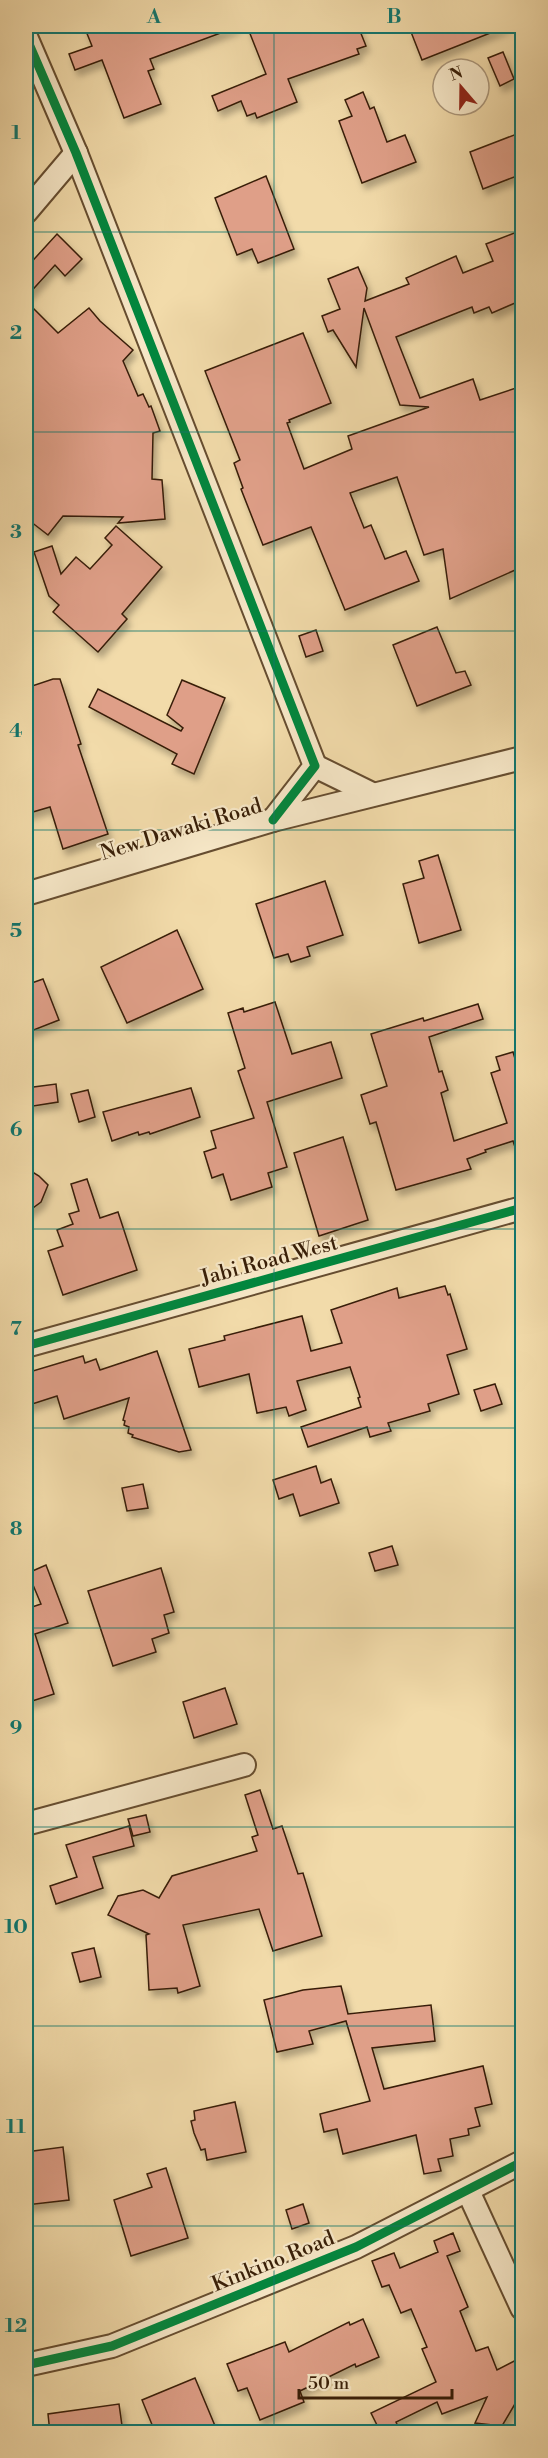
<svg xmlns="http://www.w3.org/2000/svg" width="548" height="2458" font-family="'Libre Bodoni',serif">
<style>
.building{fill:#df9f88;stroke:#381e07;stroke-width:1.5;filter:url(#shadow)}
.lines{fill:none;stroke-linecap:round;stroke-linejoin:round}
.minor-casing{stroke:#664d30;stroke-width:26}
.minor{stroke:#f7e8c8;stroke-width:22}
.cycleway-casing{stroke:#f7e8c8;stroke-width:13}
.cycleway{stroke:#00873e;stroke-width:9}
.grid{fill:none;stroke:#0f766e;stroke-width:1.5;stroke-opacity:0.55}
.labels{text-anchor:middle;stroke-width:4.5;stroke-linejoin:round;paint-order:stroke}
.street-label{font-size:21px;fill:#381e07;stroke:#f7e8c8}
.neatline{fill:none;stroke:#0f766e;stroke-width:2}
.grid-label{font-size:20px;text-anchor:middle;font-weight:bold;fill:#0f766e}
</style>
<defs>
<filter id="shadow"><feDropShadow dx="3.5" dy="6" stdDeviation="3" flood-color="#0004"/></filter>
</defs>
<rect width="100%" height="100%" fill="#f2dbaa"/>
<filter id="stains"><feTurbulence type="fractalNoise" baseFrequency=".00333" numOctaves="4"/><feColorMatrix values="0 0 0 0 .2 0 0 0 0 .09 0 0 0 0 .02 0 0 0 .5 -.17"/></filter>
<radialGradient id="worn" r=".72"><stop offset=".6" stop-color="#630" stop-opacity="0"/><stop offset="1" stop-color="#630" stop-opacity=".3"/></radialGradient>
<g class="building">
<polygon points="84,26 237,26 237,27 150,59 154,69 148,71 161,104 124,118 102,60 75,70 69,54 92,46"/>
<polygon points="247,26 358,26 366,46 357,49 359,54 288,79 297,102 257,118 255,113 247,116 241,101 218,111 212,96 266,74"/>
<polygon points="428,26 508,26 422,60 411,32"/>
<polygon points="503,52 514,79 500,86 488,58"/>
<polygon points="363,92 370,109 374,107 387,142 405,135 416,162 362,183 339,121 352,116 345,100"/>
<polygon points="522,132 522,174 483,189 470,152"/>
<polygon points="266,176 294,249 258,263 252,249 237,255 215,198"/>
<polygon points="522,230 522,300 492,313 489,307 474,313 472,307 396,337 420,398 473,379 480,400 522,386 522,567 450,599 443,549 424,555 397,477 350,493 364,528 371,525 385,559 406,551 419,581 345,610 311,527 263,545 241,489 243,488 234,463 240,460 205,371 303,333 331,403 289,420 290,422 287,423 304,469 352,449 348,436 429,407 400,405 364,308 356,367 333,330 328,332 322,316 340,309 328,279 358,267 367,288 365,301 409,284 406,278 456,256 463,273 493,261 486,244"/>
<polygon points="57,234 82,259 65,276 55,265 26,297 26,268"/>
<polygon points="26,301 58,333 89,308 100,321 133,350 123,361 138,396 143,394 149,407 151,406 160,431 153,433 152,479 162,480 165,519 118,523 123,517 63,516 48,535 26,518"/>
<polygon points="116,526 162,567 122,614 127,619 98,652 53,612 59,605 49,596 34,552 52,546 61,574 76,557 90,569 112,545 105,538"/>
<polygon points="437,627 456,673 465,671 471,685 417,706 393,645"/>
<polygon points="316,630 323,651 306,657 299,636"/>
<polygon points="53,679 60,679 81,744 78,745 108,834 63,849 50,807 26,814 26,688"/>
<polygon points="182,680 225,698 194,774 172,764 177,754 89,707 98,689 181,731 183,728 167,715"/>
<polygon points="438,855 461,930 419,943 403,884 424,878 419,861"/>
<polygon points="325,881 343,935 307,947 310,956 291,962 288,954 274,958 256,904"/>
<polygon points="177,930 203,989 127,1023 101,967"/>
<polygon points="43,979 59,1020 26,1033 26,985"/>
<polygon points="275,1002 292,1054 331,1042 342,1078 267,1102 287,1167 268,1173 272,1187 231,1200 223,1174 212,1178 204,1152 216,1148 211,1131 254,1118 238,1071 245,1068 228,1013 243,1008 244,1012"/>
<polygon points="478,1004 483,1019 429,1037 439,1072 442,1071 448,1090 441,1093 454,1141 507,1123 491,1073 500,1070 496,1057 513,1052 522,1082 522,1159 519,1159 513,1141 485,1150 486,1152 467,1159 471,1169 396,1190 376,1122 370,1124 361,1095 387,1086 371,1034 423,1018 424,1021"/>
<polygon points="56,1084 58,1102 27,1107 26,1088"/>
<polygon points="191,1088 200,1117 150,1134 149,1132 139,1135 138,1132 112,1141 103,1112"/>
<polygon points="88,1090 95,1117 79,1122 71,1094"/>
<polygon points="343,1137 368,1220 319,1236 294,1153"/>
<polygon points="26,1168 39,1176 48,1185 41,1202 26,1213"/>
<polygon points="87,1179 100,1218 118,1212 137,1270 63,1295 48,1251 63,1246 57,1230 73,1224 69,1214 79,1211 71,1184"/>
<polygon points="445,1286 448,1295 450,1294 467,1349 447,1355 459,1394 428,1404 430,1411 388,1423 391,1431 370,1437 367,1427 308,1447 301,1427 361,1407 358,1398 360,1397 350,1367 297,1381 306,1410 289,1416 286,1407 257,1413 249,1374 199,1387 189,1349 225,1340 224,1336 302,1316 311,1351 342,1343 331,1310 397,1288 399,1298"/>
<polygon points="157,1351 191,1450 179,1452 132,1437 133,1435 128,1433 129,1427 124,1425 125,1421 123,1420 129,1398 64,1419 57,1396 26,1406 26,1373 83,1356 85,1363 96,1359 100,1370"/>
<polygon points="495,1384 502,1404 481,1411 474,1390"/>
<polygon points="316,1466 321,1483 331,1479 339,1503 300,1516 293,1494 279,1499 273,1480"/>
<polygon points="143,1484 148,1508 127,1511 122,1488"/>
<polygon points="392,1546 398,1565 375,1571 369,1553"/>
<polygon points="46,1565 68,1623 35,1634 54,1694 26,1703 26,1609 41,1604 28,1573"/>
<polygon points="161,1568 174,1612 164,1615 169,1633 152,1639 156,1652 113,1666 88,1591"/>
<polygon points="225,1688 237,1724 194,1738 183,1702"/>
<polygon points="260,1790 273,1829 282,1826 298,1874 303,1873 322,1936 273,1951 259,1909 183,1925 200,1986 178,1993 177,1988 149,1990 146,1935 149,1934 108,1915 118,1896 143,1890 159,1898 172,1876 257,1851 252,1837 258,1835 245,1795"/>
<polygon points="146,1815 150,1832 133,1836 128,1819"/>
<polygon points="129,1826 134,1846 93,1857 103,1888 56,1904 50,1886 77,1877 66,1845"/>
<polygon points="94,1948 101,1977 80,1982 72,1953"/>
<polygon points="341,1986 348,2014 431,2005 435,2041 372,2048 384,2089 483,2066 492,2104 475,2108 480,2126 468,2129 469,2135 450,2139 453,2156 438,2159 441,2171 424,2174 416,2135 343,2154 337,2129 324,2132 320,2114 370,2101 346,2021 309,2031 313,2044 277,2052 264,2000 303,1990"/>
<polygon points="235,2102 246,2152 207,2160 205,2149 201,2150 194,2133 191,2121 195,2120 194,2111"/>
<polygon points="63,2147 69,2200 26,2205 26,2152"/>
<polygon points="166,2168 188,2238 131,2256 114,2200 152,2187 147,2174"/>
<polygon points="303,2204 309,2223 292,2229 286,2210"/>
<polygon points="453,2233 460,2251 447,2256 468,2307 460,2311 476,2351 488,2347 497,2370 522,2357 522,2392 502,2426 475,2423 487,2397 442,2414 437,2402 396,2422 401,2433 381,2433 371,2413 436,2382 422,2349 427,2347 411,2309 401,2313 389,2285 382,2287 372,2261 394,2253 400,2268 438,2252 434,2241"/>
<polygon points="363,2319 379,2357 356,2367 355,2364 300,2391 304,2402 260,2420 247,2388 238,2391 227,2364 285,2342 289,2352 349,2322 350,2325"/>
<polygon points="195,2378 218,2433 172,2433 169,2426 155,2432 142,2400"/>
<polygon points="119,2404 123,2433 50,2433 48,2414"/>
</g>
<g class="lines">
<g class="minor-casing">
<g id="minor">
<polyline points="26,37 76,153 315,766 273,820"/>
<polyline points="26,212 76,153"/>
<polyline points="315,766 372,794"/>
<polyline points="26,894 273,820 522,758"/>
<polyline points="26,1346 522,1208"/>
<polyline points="26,1824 244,1765"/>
<polyline points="468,2191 522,2308"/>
<polyline points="26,2365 112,2346 356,2247 522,2162"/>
</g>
</g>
<use href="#minor" class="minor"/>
<g class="cycleway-casing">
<g id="cycleway">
<polyline points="26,37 76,153 315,766 273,820"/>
<polyline points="26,1346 522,1208"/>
<polyline points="26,2365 112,2346 356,2247 522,2162"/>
</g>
</g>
<use href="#cycleway" class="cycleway"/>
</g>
<path class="grid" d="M274 26V2432M26 232H522M26 432H522M26 631H522M26 830H522M26 1030H522M26 1229H522M26 1428H522M26 1628H522M26 1827H522M26 2026H522M26 2226H522"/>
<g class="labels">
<g class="street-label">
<text transform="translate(181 829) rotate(-17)" y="7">New Dawaki Road</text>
<text transform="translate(269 1260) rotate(-15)" y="7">Jabi Road West</text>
<text transform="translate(273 2261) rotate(-22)" y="7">Kinkino Road</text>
</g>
</g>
<rect width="548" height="2458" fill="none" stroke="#f2dbaa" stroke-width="66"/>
<g transform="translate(461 87) rotate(340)"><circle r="28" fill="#f7e8c8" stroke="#ab977b" stroke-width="1.5"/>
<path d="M0-4.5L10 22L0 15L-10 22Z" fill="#8f2418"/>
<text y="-9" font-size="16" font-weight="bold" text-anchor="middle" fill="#381e07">N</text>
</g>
<path d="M299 2389v9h153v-9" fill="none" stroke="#381e07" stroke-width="3"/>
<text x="308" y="2389" font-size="18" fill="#381e07" stroke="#f7e8c8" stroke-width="4.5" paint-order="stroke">50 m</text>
<rect x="33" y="33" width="482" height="2392" class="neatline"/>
<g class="grid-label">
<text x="154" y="23">A</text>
<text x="394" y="23">B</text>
<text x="16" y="139">1</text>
<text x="16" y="339">2</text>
<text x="16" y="538">3</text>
<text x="16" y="737">4</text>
<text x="16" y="937">5</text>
<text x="16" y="1136">6</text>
<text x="16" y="1335">7</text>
<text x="16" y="1535">8</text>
<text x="16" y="1734">9</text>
<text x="16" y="1933">10</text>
<text x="16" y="2133">11</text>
<text x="16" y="2332">12</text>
</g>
<rect width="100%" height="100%" filter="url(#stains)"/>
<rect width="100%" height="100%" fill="url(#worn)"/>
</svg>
